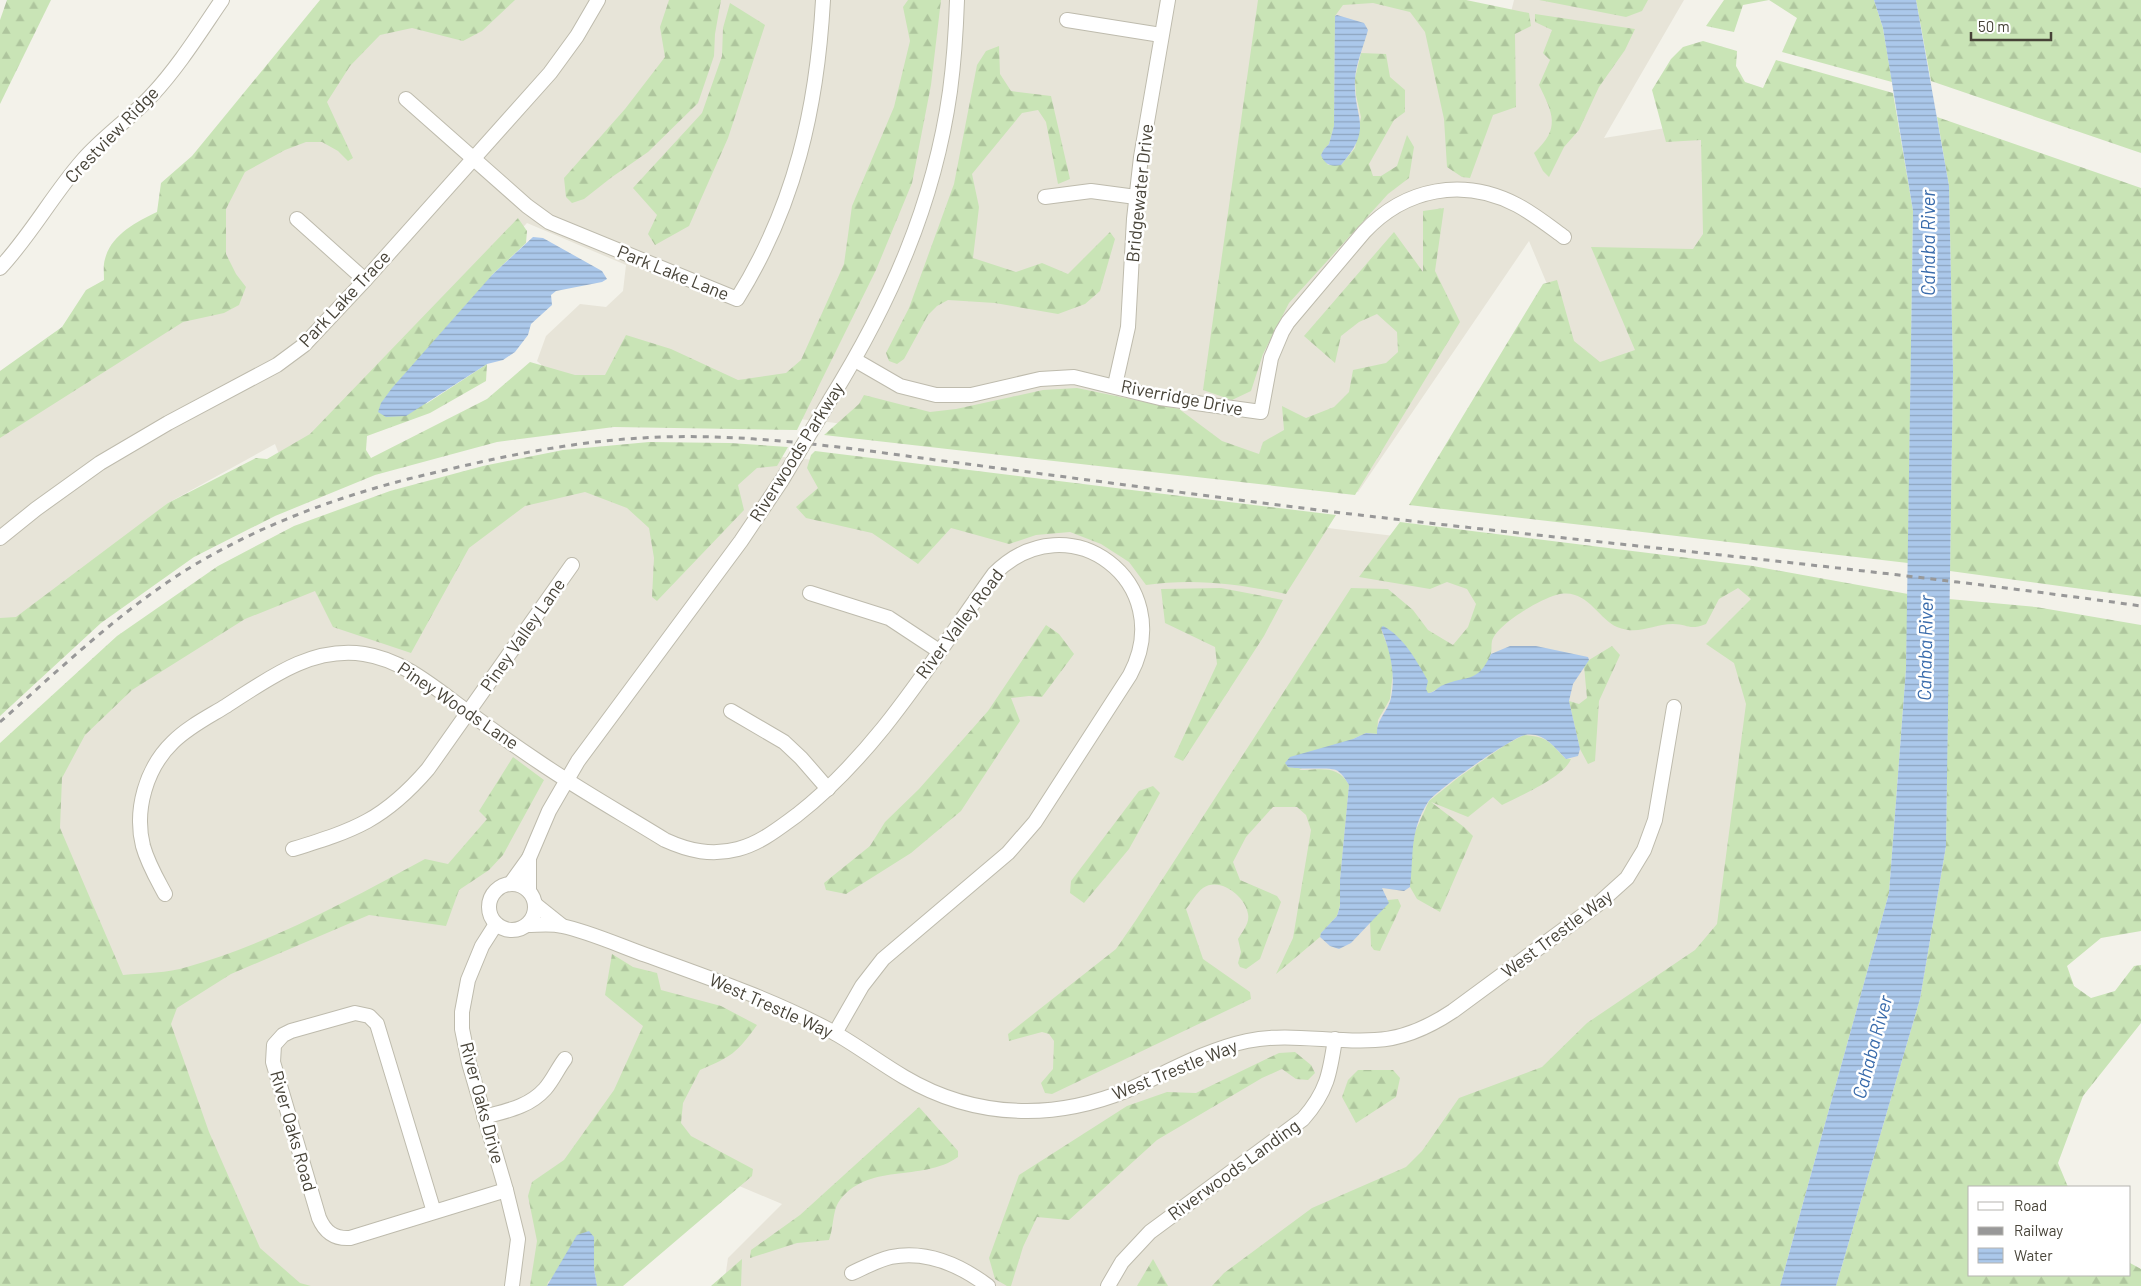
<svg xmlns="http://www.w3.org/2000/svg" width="2141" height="1286" font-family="Barlow,sans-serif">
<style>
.residential{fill:#e7e4d8}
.forest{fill:url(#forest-firs)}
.water{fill:url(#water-rules)}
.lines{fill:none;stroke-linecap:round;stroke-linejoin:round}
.minor-casing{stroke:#bebbad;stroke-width:16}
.minor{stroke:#fff;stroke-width:14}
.rail{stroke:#989898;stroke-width:3;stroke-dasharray:6 6;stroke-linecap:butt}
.minor-bridge-casing{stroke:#bebbad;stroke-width:16;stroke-linecap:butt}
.minor-bridge{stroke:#fff;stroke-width:14}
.labels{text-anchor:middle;stroke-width:5;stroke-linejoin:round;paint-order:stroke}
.street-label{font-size:18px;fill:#474338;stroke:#fff}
.water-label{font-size:19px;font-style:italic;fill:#396bab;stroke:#fff}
</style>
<defs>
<pattern id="forest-firs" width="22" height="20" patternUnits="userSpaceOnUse" patternTransform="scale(1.25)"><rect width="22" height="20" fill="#c9e4b6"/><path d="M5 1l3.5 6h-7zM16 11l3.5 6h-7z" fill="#aec59d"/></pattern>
<pattern id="water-rules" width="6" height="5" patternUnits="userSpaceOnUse" patternTransform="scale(1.25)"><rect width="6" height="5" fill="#abc8eb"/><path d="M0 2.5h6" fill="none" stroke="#8da4bf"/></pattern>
</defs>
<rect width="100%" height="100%" fill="#f3f2ea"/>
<g class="residential">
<polygon points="501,0 1448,0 1511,12 1514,0 1684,0 1604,138 1672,127 1716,129 1709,234 1639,355 1581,374 1552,296 1529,241 1358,492 828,422 767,416 600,419 537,361 546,336 580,304 606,307 623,291 626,265 527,223 287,474 275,444 168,503 24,626 0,630 0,427 216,195 375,18"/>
<polygon points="764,455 823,461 1336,529 1810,586 1732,933 1498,1117 1239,1286 724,1286 728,1258 782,1204 718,1177 559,1286 237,1286 0,745 244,556"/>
</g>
<g class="forest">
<polygon points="7,0 51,0 0,104 0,20"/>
<path d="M320 0H515L482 31 463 41 412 28 380 35 350 66 327 102 353 158 348 161 338 151 322 142H306L285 150 245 172 226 209V254L236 274 246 287 239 305 224 313 183 322 0 438V371L62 327 86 290 104 280C104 273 103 265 105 259 111 235 136 222 157 212L161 183 192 156Z"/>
<polygon points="669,0 721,0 715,34 714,56 698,103 648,152 612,177 584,199 572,203 566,197 564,178 625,109 665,57 660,27"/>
<polygon points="908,0 941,0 931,85 912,183 876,270 797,430 614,427 497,442 375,475 275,516 194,557 101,623 0,716 0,618 16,617 168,503 256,458 267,459 310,434 518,218 527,231 526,243 492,275 426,404 487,364 486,381 430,413 367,436 366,450 371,458 487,399 530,362 575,375 605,375 626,335 671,349 738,380 786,373 801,360 844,264 852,206 894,107 910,41 903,7"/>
<polygon points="1258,0 1466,0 1529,13 1531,26 1515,34 1516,107 1493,115 1470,178 1462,177 1447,167 1444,119 1425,32 1410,12 1373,3 1343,5 1335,16 1334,126 1329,144 1324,149 1321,155 1328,165 1341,165 1355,148 1361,117 1356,95 1355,78 1361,53 1386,54 1390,77 1405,90 1405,112 1394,120 1369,164 1373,176 1381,176 1397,166 1407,135 1414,147 1409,178 1388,194 1289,303 1263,354 1251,391 1232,400 1203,390"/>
<polygon points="1539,0 1648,0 1642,11 1626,17"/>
<polygon points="1724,0 1874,0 1883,28 1892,82 1782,52 1797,18 1769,0 1743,5 1734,32 1706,26"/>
<polygon points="1916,0 2141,0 2141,153 1931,81"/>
<polygon points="730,3 765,25 728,138 689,226 655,245 648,234 657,215 633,188 702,113 722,56 723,28"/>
<path d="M1535 14 1635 29 1625 50 1599 87 1579 130 1564 147 1549 177 1543 171 1534 153C1561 128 1553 114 1539 85L1550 60 1543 53 1552 30 1535 22Z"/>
<polygon points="1703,41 1737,51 1736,66 1745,82 1763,88 1776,60 1893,93 1913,211 1908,563 1409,505 1543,284 1557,280 1574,341 1600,362 1635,350 1591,247 1693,249 1703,234 1701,140 1666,142 1652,90 1671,59 1683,47"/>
<polygon points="999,46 1000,74 1011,91 1051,96 1070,179 1058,184 1046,122 1038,110 1022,113 972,174 979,207 973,258 1016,272 1042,263 1068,274 1110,232 1115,239 1100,291 1085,304 1058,314 995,303 948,300 937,306 928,315 904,359 897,364 889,361 886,353 909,308 954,184 977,65 986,51"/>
<polygon points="1937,117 2141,188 2141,597 1950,571 1953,371 1949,186"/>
<polygon points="1444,208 1435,271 1460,322 1355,495 824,435 859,404 864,395 930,412 956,409 1043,390 1077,388 1179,409 1222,441 1259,454 1263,442 1284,430 1282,406 1306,418 1334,407 1349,392 1353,370 1386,363 1398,352 1397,332 1377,314 1359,322 1341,336 1335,363 1304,336 1394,232 1423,272 1423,211"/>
<path d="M649 442 730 443 788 447 777 466 757 468 738 485 744 510 657 601 652 597 654 558 649 528 627 508 585 492 525 506 469 548 411 653 333 627 315 591 245 619 132 690 85 735 62 778 60 828 123 975C144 973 168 973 187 967 271 943 349 900 425 859L448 864 487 819 479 811 513 757 544 780 503 855 489 870 459 890 446 926 369 915 231 974 177 1008 171 1024 209 1132 260 1248 300 1283 311 1286H0V743L117 636 218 566 294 526 390 491 483 466 563 450Z"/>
<path d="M815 451 1336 515 1286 594C1239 584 1194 578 1146 585L1129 562 1101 544 1070 532 1036 535 1009 544 951 528 918 564 872 533 806 518 796 507 818 488 807 468 811 455Z"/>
<path d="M1400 522 1753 566 1908 594 1906 669 1889 893 1780 1286H1212L1224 1273 1312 1208 1406 1167 1422 1151 1459 1098 1542 1067 1587 1023 1695 950 1717 924 1746 704 1734 663 1706 644 1751 599 1738 588 1719 599 1706 624C1688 631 1689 624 1673 624 1652 624 1639 636 1617 627 1598 619 1586 586 1556 595 1539 600 1497 624 1492 641 1491 645 1492 649 1491 653 1490 660 1483 671 1477 675 1469 681 1454 682 1444 685 1438 687 1434 693 1427 693L1381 629 1390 653 1393 672 1390 699 1378 720 1377 734 1366 733 1353 739 1299 770C1320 770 1338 764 1349 785L1340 880V905L1337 916 1321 933 1320 937 1276 974 1293 938 1311 830 1306 815 1297 807H1273L1246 837 1233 862 1240 880 1277 896 1281 902 1260 959 1246 969 1240 967 1238 963 1241 952 1238 939C1242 932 1250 923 1248 914 1246 897 1220 876 1203 888 1197 892 1191 903 1186 909L1203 959 1250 992 1251 999 1052 1094 1045 1093 1041 1083 1053 1069 1054 1041 1049 1034 1042 1032 1009 1041 1008 1034 1116 949 1136 920 1351 588 1388 589 1413 610 1428 630 1453 645 1468 627 1476 604 1467 589 1447 582 1430 589 1359 577Z"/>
<polygon points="1221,588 1283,600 1264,636 1183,761 1174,757 1217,664 1215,647 1165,623 1161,589"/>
<polygon points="1949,599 2036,607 2141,625 2141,931 2101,938 2067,966 2074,986 2091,998 2115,991 2134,966 2141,965 2141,1023 2083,1096 2058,1163 2068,1187 1970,1187 1970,1275 2130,1275 2130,1263 2141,1269 2141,1286 1836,1286 1920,999 1946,846"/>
<polygon points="1046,625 1059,634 1074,654 1042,697 1029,696 1011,698 1020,721 961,811 911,853 846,894 826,890 824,883 870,846 885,822 919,789 988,711"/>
<polygon points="1612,646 1620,655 1599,701 1595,761 1588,764 1580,749 1569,701 1579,704 1587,698 1584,666 1589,660"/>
<path d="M1524 735C1549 737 1549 742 1566 759H1571C1563 778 1521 795 1502 805L1493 797 1468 817 1431 802 1464 827 1473 836 1440 912 1417 899 1410 887 1411 854 1415 832 1429 801 1459 777 1505 745Z"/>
<polygon points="1153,786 1160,793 1129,849 1084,903 1070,893 1071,881 1139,791"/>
<polygon points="1398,899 1401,906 1380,951 1374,950 1371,946 1370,922 1388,903 1388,900"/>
<path d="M612 954 633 967 657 973 661 990 721 1006 757 1025C736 1054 732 1056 700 1070L683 1103 681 1123 691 1136 753 1169 752 1176 623 1286H597L594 1269V1238L548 1282 547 1286H530L537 1241 528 1196 532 1182 564 1160 614 1090 643 1026 605 995Z"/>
<polygon points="1295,1052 1311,1065 1315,1073 1308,1080 1296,1079 1282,1069 1262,1078 1157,1140 1069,1220 1037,1217 1023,1247 1011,1286 1007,1286 995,1279 989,1258 1019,1175 1127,1106 1167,1092 1196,1093 1279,1053"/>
<polygon points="1358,1070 1393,1070 1400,1078 1396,1097 1356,1123 1342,1097 1348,1080"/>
<path d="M919 1107 958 1151V1157C922 1183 866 1161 838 1203 833 1211 833 1230 829 1240L797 1243 750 1258 751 1250 800 1215Z"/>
<polygon points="742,1259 741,1286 711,1286"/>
<polygon points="1153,1259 1168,1286 1137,1286"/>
</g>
<g class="water">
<polygon points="1874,0 1916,0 1949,186 1953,371 1946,846 1920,999 1836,1286 1780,1286 1889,893 1906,669 1913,211 1883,28"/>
<path d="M1337 15 1364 23 1368 30C1364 45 1356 63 1355 79 1353 120 1375 126 1341 165 1331 167 1325 165 1321 155L1324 149 1329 144 1334 126 1335 16Z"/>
<polygon points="533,237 543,238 602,271 607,279 602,282 556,291 551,295 552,305 531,324 528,335 515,352 503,360 487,364 406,416 386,417 378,412 381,403 392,388 492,275"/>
<path d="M1383 626C1403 636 1417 661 1428 681L1426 689 1428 693C1434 693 1436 689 1441 686 1467 674 1477 685 1491 654L1510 646H1536L1588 657 1589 660 1573 684 1569 701 1580 749 1578 756 1566 759C1554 747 1544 732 1525 735 1511 738 1436 790 1428 802 1409 832 1414 855 1410 887L1404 891 1382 888 1389 903 1351 943 1339 949 1330 946 1320 937 1321 933 1337 916 1340 906V880L1349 785C1346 780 1342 773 1336 770 1328 767 1300 770 1288 767L1285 763 1290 757 1353 739 1366 733 1377 734C1376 719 1388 712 1391 698 1396 673 1390 651 1381 628Z"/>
<polygon points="589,1231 594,1237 594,1269 597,1286 547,1286 577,1235"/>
</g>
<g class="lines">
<g class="minor-casing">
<g id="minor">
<polyline points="1067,20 1161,35"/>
<path d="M406 99 527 206 549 222 737 299C795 206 817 108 823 0"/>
<polyline points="1045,197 1091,191 1136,197"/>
<polyline points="297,219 365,280"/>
<path d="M0 268C31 235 53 194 83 160 104 136 131 118 152 95 179 66 200 32 222 0"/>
<path d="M855 360 900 386 936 395H971L1040 379 1074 377 1160 398 1261 412 1271 358 1282 332 1288 322 1364 232C1405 188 1463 177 1517 205 1534 214 1549 226 1564 237"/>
<polyline points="1115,385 1128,327 1134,219 1141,157 1168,0"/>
<path d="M830 400C890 303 934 205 950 91 954 61 956 30 957 0"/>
<polyline points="0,538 36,509 100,463 168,423 277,365 304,345 365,280 550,73 577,36 598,0"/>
<polyline points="810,593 889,618 939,651"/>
<polyline points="731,711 784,742 801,758 828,789"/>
<path d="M293 849C355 830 384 820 428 769L572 565"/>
<polyline points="529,858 529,891"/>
<polyline points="511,883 529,858 549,811 578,761 741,541 782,480"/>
<circle cx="512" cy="907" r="23"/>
<path d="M165 894C157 879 148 864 143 846 134 810 146 768 173 742 188 727 208 717 226 706 268 679 311 646 364 654 404 660 436 689 468 712 491 729 515 746 539 762 580 790 623 814 665 840 689 851 712 856 738 849 761 843 779 828 797 815 879 751 934 657 994 574 1069 499 1179 583 1130 675L1035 822 1008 853 883 959 862 986 835 1033"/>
<polyline points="536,905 561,925"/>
<polyline points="496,924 482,946 468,980 462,1012 462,1029 469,1063 506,1190 518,1239 512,1286"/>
<path d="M527 925C538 925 551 923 562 926 587 931 621 946 646 955 709 978 774 1000 833 1032 858 1046 880 1063 904 1077 941 1099 984 1111 1027 1111 1061 1111 1096 1103 1128 1090 1167 1073 1205 1050 1247 1041 1289 1032 1332 1043 1375 1040 1403 1039 1429 1027 1453 1011L1597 905 1627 878 1644 850 1655 820 1674 707"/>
<path d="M484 1117C506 1111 529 1107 545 1089 553 1080 558 1068 565 1059"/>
<path d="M434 1212 377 1024 369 1016 355 1013 291 1031 283 1035 274 1045 273 1062 319 1218C325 1232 334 1239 350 1238L506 1190"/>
<path d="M852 1273C865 1267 878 1260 891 1257 927 1250 960 1265 988 1286"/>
<path d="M1108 1286 1122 1262 1150 1232 1303 1119C1327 1092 1330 1073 1335 1039"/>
</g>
</g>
<use href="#minor" class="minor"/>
<path class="rail" d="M0 722C61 668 121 610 191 567 259 526 331 499 408 479 495 458 572 440 662 437 759 434 854 449 951 462 1084 479 1218 498 1351 514 1614 545 1878 569 2141 606"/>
<g class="minor-bridge-casing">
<polyline id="minor-bridge" points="782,480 830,400"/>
</g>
<use href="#minor-bridge" class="minor-bridge"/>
</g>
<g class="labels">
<g class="street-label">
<text transform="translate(112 135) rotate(-46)" y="6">Crestview Ridge</text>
<text transform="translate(1140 193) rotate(-84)" y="6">Bridgewater Drive</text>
<text transform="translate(673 273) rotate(22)" y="6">Park Lake Lane</text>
<text transform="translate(345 299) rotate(-47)" y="6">Park Lake Trace</text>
<text transform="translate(1182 398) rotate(11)" y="6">Riverridge Drive</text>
<text transform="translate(797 452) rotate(-58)" y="6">Riverwoods Parkway</text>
<text transform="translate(960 624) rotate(-53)" y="6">River Valley Road</text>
<text transform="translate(523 635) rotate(-55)" y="6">Piney Valley Lane</text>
<text transform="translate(458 706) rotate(34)" y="6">Piney Woods Lane</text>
<text transform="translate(1557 934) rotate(-37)" y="6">West Trestle Way</text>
<text transform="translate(771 1006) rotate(24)" y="6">West Trestle Way</text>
<text transform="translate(1175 1070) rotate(-22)" y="6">West Trestle Way</text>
<text transform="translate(482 1103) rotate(75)" y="6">River Oaks Drive</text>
<text transform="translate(293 1131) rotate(74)" y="6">River Oaks Road</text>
<text transform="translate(1234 1170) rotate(-36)" y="6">Riverwoods Landing</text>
</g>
<g class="water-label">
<text transform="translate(1928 243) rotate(-90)" y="7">Cahaba River</text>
<text transform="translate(1925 648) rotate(-89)" y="7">Cahaba River</text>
<text transform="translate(1872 1047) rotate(-75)" y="7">Cahaba River</text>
</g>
</g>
<rect x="1968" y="1186" width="162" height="90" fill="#ffffff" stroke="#b5b4af"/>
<rect x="1978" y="1202" width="25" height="8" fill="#ffffff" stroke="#b5b4af"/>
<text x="2014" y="1211" font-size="15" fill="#474338">Road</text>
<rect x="1978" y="1227" width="25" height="8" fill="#989898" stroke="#b5b4af"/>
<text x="2014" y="1236" font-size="15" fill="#474338">Railway</text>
<rect x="1978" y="1248" width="25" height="15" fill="url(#water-rules)" stroke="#b5b4af"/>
<text x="2014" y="1261" font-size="15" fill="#474338">Water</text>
<path d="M1971 32v8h80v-8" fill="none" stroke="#474338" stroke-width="2.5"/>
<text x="1978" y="32" font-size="15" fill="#474338" stroke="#ffffff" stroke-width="4" paint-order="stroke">50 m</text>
</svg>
